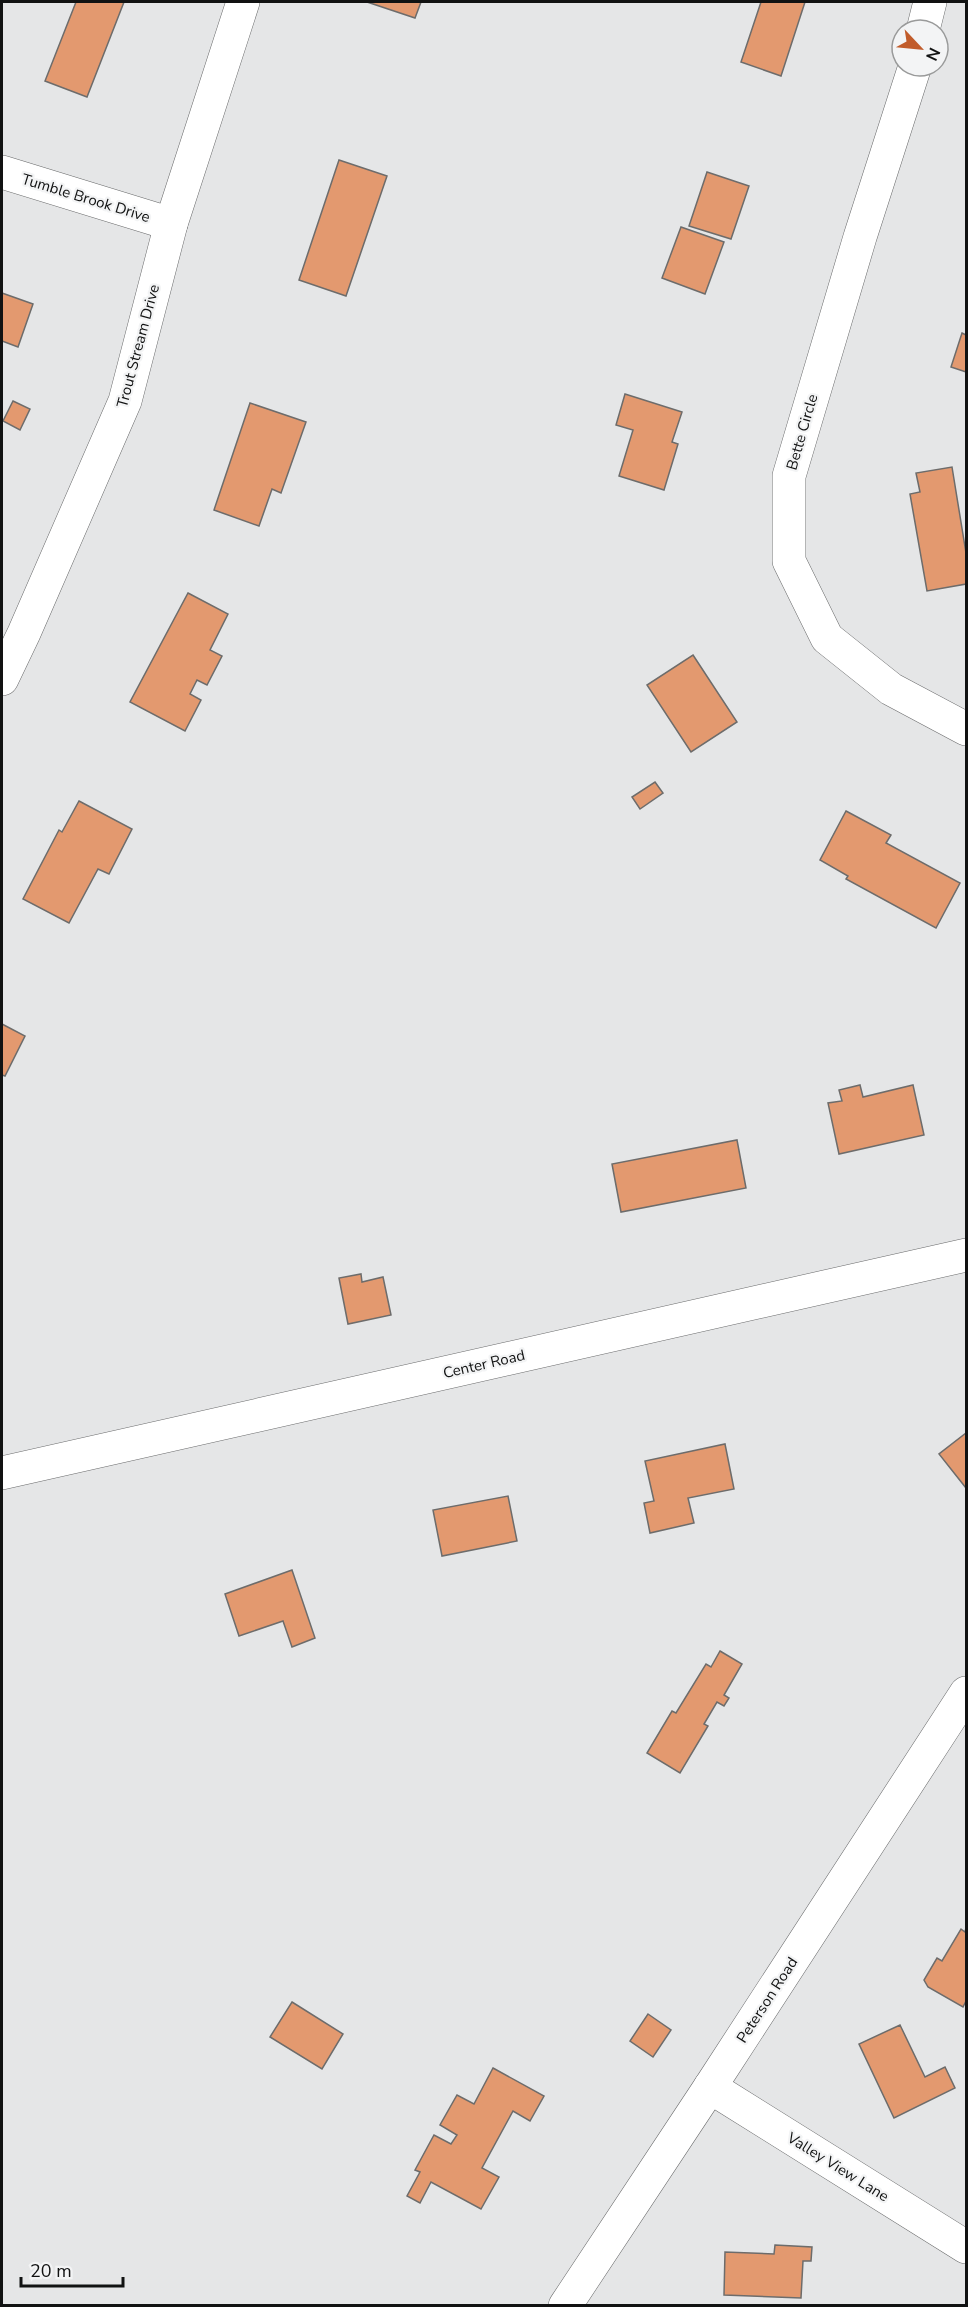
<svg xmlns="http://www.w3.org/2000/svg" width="968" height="2307" font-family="'Nunito Sans',sans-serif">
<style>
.building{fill:#e3996f;stroke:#6d6c6b;stroke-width:1.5}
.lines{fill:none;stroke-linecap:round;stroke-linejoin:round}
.minor-casing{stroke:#696a6b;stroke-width:34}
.minor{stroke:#fff;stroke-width:33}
.labels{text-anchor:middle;stroke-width:4.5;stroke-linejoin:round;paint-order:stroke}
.street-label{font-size:15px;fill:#111212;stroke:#f3f4f5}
</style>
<rect width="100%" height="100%" fill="#e5e6e7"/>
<g class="building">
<polygon points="76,2 124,2 87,97 45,81"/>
<polygon points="367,2 421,2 415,18"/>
<polygon points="761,2 805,2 781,76 741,62"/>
<polygon points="339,160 387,176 346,296 299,280"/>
<polygon points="707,172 749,186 731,239 689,226"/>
<polygon points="681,227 724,242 705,294 662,278"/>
<polygon points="2,293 33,304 18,347 2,341"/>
<polygon points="962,333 966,335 966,372 951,367"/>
<polygon points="625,394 682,412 672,442 678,444 664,490 619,476 633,430 616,425"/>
<polygon points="13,401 30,409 20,430 3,421"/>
<polygon points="250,403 306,422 281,493 272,489 259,526 214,510"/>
<polygon points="952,467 966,553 966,584 927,591 910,494 920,492 916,473"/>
<polygon points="188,593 228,614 210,650 222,656 207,685 197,680 190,694 201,700 185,731 130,702"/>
<polygon points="693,655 737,722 691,752 647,685"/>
<polygon points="655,782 663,793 640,809 632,797"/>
<polygon points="79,801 132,829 109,874 98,869 69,923 23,899 59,830 62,832"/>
<polygon points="846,811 891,835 886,843 960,883 936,928 846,879 848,876 820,860"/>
<polygon points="2,1024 25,1036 5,1076 2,1075"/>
<polygon points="860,1085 863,1097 913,1085 924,1135 839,1154 828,1103 842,1101 839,1090"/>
<polygon points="737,1140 746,1188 621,1212 612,1164"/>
<polygon points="361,1274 362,1282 383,1277 391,1315 348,1324 339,1278"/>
<polygon points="966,1433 966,1488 939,1454"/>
<polygon points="725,1444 734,1489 688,1498 694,1523 650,1533 644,1503 654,1501 645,1461"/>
<polygon points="508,1496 517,1541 442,1556 433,1510"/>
<polygon points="292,1570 315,1638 292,1647 283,1621 239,1636 225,1594"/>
<polygon points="720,1651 742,1664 724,1695 729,1698 724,1706 717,1702 704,1724 708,1726 680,1773 647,1753 672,1711 676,1713 706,1664 711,1667"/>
<polygon points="966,1928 966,2001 963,2007 928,1987 924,1980 937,1958 942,1961 961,1929 965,1932"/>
<polygon points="292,2002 343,2034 322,2069 270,2037"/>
<polygon points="648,2014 671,2030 653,2057 630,2041"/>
<polygon points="900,2025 925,2077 945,2067 955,2088 894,2118 859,2044"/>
<polygon points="493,2068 544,2096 530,2121 513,2111 482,2168 499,2177 481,2209 431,2182 420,2203 407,2196 420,2172 415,2170 434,2135 451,2144 457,2135 440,2125 457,2095 474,2104"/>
<polygon points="775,2245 812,2247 811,2261 803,2261 801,2298 724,2295 725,2252 774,2254"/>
</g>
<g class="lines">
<g class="minor-casing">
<g id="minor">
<polyline points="923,30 930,2"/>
<polyline points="915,66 860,237 789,476 789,561 827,638 891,689 966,729"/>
<polyline points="2,172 171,224"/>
<polyline points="2,679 24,633 125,401 171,224 243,2"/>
<polyline points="2,1473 966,1255"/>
<polyline points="710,2087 966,2247"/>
<polyline points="565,2306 710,2087 966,1693"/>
</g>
</g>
<use href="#minor" class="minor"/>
</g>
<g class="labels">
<g class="street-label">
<text transform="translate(86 198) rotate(17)" y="5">Tumble Brook Drive</text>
<text transform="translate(138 346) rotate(-75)" y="5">Trout Stream Drive</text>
<text transform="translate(802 432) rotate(-74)" y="5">Bette Circle</text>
<text transform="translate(484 1364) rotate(-13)" y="5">Center Road</text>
<text transform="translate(767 2000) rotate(-57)" y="5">Peterson Road</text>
<text transform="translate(838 2167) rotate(32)" y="5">Valley View Lane</text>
</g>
</g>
<rect width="968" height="2307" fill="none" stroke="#111212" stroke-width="6"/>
<g transform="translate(920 48) rotate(116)"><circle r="28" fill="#f3f4f5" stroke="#999a9a" stroke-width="1.5"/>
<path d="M0-4.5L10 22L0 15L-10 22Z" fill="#c15c2b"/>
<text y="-9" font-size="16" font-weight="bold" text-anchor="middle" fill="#111212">N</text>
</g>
<path d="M21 2277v9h102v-9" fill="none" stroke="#111212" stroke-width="3"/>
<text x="30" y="2277" font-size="18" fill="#111212" stroke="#f3f4f5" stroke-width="4.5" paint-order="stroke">20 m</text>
</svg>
